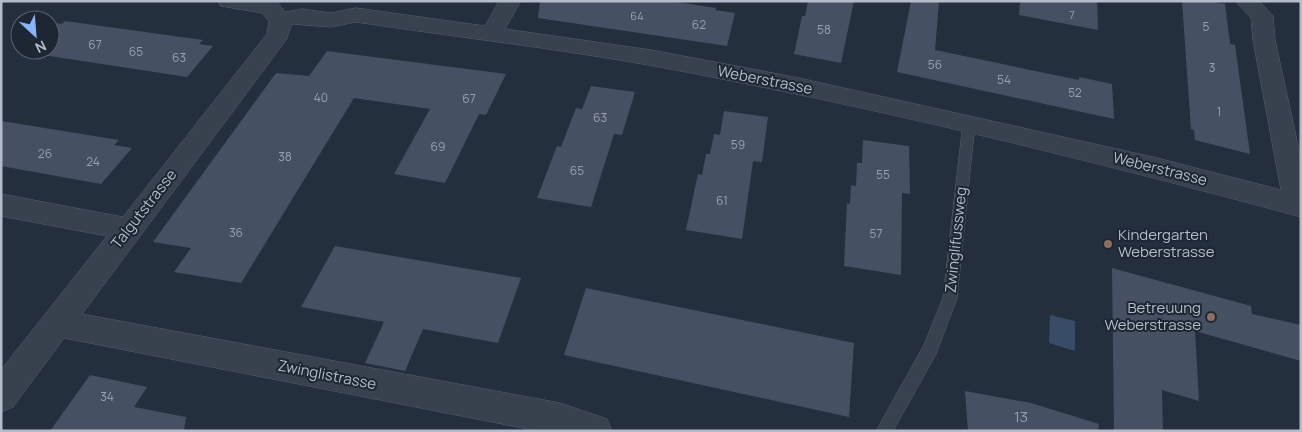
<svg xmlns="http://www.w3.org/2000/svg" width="1302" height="432" font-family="Manrope,sans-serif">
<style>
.water{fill:#394c67}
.building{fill:#455162}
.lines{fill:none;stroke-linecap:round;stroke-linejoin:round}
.lane-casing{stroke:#565f6c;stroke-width:1}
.street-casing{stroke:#565f6c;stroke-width:1}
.lane{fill:#38414e;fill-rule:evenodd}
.street{fill:#38414e;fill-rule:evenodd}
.education-dot{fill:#8d6e63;stroke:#1d2633;stroke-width:2}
.labels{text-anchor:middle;stroke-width:4;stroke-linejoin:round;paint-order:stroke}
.far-number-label{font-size:11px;fill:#98a1af}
.number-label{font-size:12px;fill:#98a1af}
.street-label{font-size:15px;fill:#b4bcc9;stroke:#1d2633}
.poi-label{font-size:15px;fill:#b4bcc9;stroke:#1d2633;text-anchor:start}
.near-number-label{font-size:15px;fill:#98a1af}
</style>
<rect width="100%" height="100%" fill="#242f3e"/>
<polygon class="water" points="1050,315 1075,321 1075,351 1049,343"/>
<g class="building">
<polygon points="540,1 670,1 716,8 715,10 735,13 727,46 538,18"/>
<polygon points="808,1 854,1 841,63 794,54 802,16 805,16"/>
<polygon points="911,1 939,1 935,50 1079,80 1079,77 1112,84 1114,119 897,72"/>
<polygon points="1020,1 1097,1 1098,30 1019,15"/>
<polygon points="1182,1 1210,1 1225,4 1230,44 1235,45 1250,154 1195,140 1194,130 1191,129"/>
<polygon points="65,21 203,40 199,44 213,46 187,77 17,51 20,48 20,50 50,50 50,22 62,24"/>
<polygon points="327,51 506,74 486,115 479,114 445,183 394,174 430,109 354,98 241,283 174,272 191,248 153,242 276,73 309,76"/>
<polygon points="591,86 635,92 622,135 614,134 591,207 537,198 557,146 561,147 576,108 582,109"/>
<polygon points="724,111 768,117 762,162 753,161 742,239 686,230 698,174 702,175 706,154 710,154 714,134 720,135"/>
<polygon points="1,121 119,140 114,145 132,148 101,184 1,166"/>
<polygon points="863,140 909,146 910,194 902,193 901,275 844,266 847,203 850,204 851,185 856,186 857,163 862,163"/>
<polygon points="335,246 521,278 498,343 423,329 405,371 365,363 384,322 301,307"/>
<polygon points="1112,268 1251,306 1252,314 1301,325 1301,361 1195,331 1199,401 1162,390 1163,431 1114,431"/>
<polygon points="586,288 854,343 849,417 564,355"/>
<polygon points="90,375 147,387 134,407 186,417 184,431 50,431"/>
<polygon points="965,391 1031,403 1099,424 1098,431 968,431"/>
</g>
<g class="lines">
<g class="lane-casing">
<polygon id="lane" points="969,118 973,120 975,123 957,298 936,354 893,431 876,431 924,345 943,298 963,123 965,120"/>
</g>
<g class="street-casing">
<path id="street" d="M218 1H273L277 2 285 12 302 9 331 13 356 8 485 26 499 1H521L505 29 651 50 799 78 1157 158 1281 190 1253 40 1251 18 1235 1H1259L1273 16 1275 40 1301 159V217C1087 159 871 106 654 66 555 48 455 37 356 22L331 27 292 24 286 40 82 314 560 403 607 419 612 431H538L64 338 13 407 1 412V370L107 236 1 216V194L123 217 267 34 269 21 262 13 221 6Z"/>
</g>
<use href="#lane" class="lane"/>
<use href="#street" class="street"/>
</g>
<g class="education-dot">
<circle cx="1108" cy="244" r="5"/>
<circle cx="1211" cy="317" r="5"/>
</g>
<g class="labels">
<g class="far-number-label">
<text x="1072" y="19">7</text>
<text x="637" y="20">64</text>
</g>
<g class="number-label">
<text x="699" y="29">62</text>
<text x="1206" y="31">5</text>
<text x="824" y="34">58</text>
<text x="95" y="49">67</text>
<text x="136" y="56">65</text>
<text x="179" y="62">63</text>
<text x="935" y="69">56</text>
<text x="1212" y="72">3</text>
<text x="1004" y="84">54</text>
<text x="1075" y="97">52</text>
<text x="321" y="102">40</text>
<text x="469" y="103">67</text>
<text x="1219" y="116">1</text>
<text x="600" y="122">63</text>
<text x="738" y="149">59</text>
<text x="438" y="151">69</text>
<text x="45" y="158">26</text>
<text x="285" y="161">38</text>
<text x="93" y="166">24</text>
<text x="577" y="175">65</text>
<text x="883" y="179">55</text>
<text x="722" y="205">61</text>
<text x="236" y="237">36</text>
<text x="876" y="238">57</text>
<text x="107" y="401">34</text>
</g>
<g class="street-label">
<text transform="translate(765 80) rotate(11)" y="5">Weberstrasse</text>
<text transform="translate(1160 169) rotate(14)" y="5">Weberstrasse</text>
<text transform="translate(144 209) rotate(-52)" y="5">Talgutstrasse</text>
<text transform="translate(956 240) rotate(-84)" y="5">Zwinglifussweg</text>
<text transform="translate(327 375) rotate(11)" y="5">Zwinglistrasse</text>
</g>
<g class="poi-label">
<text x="1118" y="240">Kindergarten<tspan x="1118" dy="17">Weberstrasse</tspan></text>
<text x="1201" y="313" text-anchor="end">Betreuung<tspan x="1201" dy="17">Weberstrasse</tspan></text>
</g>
<g class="near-number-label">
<text x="1021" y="422">13</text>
</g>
</g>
<rect width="1302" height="432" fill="none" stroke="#b4bcc9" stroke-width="5"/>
<g transform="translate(35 35) rotate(154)"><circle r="24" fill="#1d2633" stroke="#59626f"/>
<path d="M0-4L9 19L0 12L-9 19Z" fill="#8ab4f8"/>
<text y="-8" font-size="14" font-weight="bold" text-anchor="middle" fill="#b4bcc9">N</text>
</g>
</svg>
